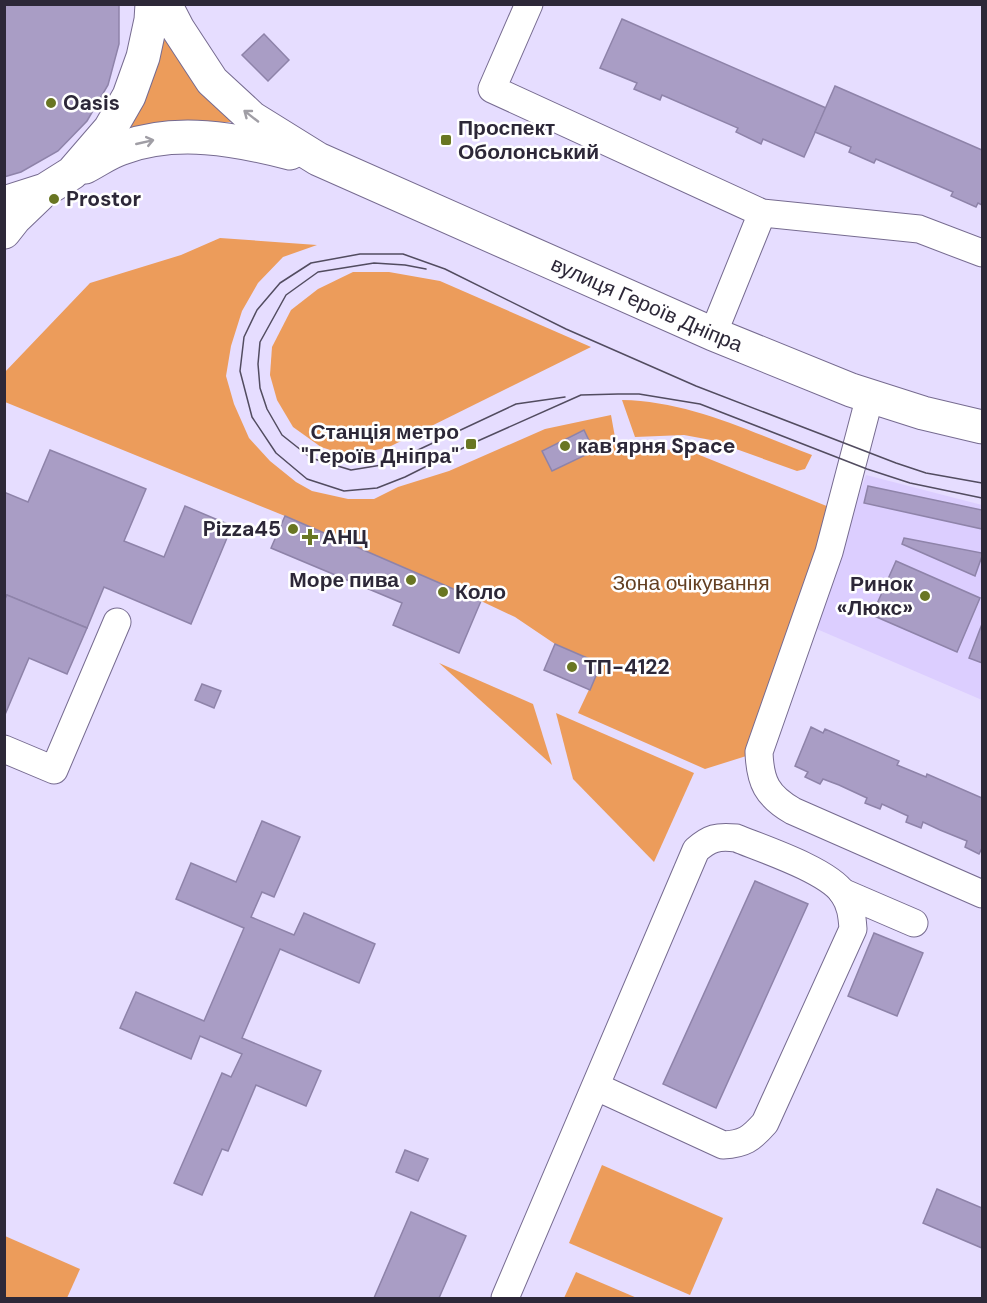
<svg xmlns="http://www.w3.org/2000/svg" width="987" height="1303" font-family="'DM Sans',sans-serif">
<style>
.built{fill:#dcceff}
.green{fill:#ec9c5b}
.building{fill:#a99dc5;stroke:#8e83a9;stroke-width:1.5}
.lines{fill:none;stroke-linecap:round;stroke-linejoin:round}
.minor-casing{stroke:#766b90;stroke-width:29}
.major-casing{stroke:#766b90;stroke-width:35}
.minor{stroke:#fff;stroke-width:27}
.major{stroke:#fff;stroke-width:33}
.tram{stroke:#524c60;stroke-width:1.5}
.oneway{stroke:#a09ea5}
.poi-dot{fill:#697623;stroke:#fff;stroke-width:2}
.labels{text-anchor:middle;stroke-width:5;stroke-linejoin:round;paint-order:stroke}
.poi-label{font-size:21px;font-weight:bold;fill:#2d2838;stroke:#fff;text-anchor:start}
.street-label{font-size:21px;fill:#2d2838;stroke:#fff}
.park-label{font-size:21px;fill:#633f22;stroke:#fff}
</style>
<rect width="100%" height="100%" fill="#e6ddff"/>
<polygon class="built" points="866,475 982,505 982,700 812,627"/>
<g class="green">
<polygon points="166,32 237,122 179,123 125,129"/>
<path d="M220 238 317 245 283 257 258 283 242 311 231 346 226 376 234 404 249 438 270 461 296 482 312 491 348 499H374L398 487 449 471 545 429 611 415 618 454C644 449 666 448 692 452L839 511 759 752 705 769 578 713 601 664 555 644 515 617 481 601 285 516 5 402 4 373 90 283 181 255Z"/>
<polygon points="353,272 389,272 440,281 591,347 389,447 349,456 321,447 293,427 277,400 270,375 272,347 291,310 318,289"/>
<path d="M622 400C689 401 751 432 812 455L805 469 797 471 711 440 684 435 635 437Z"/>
<polygon points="439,663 533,704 552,765"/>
<polygon points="556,713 694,773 654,862 573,779"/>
<polygon points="602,1165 723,1218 690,1295 569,1243"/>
<polygon points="5,1236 80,1269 67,1298 5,1298"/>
<polygon points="576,1272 637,1298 564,1298"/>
</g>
<g class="building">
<polygon points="4,4 119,4 119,44 108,85 87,121 58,151 21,172 4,177"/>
<polygon points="622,19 826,108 804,157 763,139 761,144 736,132 738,128 662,95 660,100 634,89 637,83 600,68"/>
<polygon points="264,34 289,60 268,81 242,55"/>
<polygon points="835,86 982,150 982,205 978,203 976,207 951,196 953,192 876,159 874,163 849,152 851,147 815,132"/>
<polygon points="584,430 594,451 552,471 542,451"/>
<polygon points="50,450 146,489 124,541 164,557 185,506 232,526 191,624 104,587 87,628 4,594 4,492 28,502"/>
<polygon points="868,486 982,510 982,529 864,503"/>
<polygon points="285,516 481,601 459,653 393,625 402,603 271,548"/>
<polygon points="904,538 982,553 982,556 975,576 902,544"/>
<polygon points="896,561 980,598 957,652 872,615"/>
<polygon points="7,595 87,628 67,674 29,658 4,717 4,601"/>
<polygon points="982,624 982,663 969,658"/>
<polygon points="555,644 601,664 590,690 544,670"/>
<polygon points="202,684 221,691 214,708 195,700"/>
<polygon points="811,727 823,733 825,729 899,761 897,765 926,777 927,774 982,798 982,848 979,854 965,847 967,841 940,830 923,822 921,828 906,822 908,816 882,804 880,809 865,803 867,798 839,785 823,779 820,784 805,777 808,772 795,766"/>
<polygon points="262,821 300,837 274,897 262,892 251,917 294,935 304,913 375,944 359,983 280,949 242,1038 321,1071 306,1106 256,1085 228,1151 222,1149 202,1195 174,1183 222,1073 231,1077 242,1054 200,1036 191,1059 120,1028 136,992 204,1021 244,928 176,899 191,863 236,882"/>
<polygon points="755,881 808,904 716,1108 663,1084"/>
<polygon points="874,933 923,953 897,1016 848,996"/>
<polygon points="405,1150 428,1159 418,1181 396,1172"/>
<polygon points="937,1189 982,1208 982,1248 923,1223"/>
<polygon points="411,1212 466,1236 439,1298 374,1298"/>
</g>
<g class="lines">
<g class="minor-casing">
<g id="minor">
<polyline points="529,4 492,89 762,213 919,229 982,253"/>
<polyline points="713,334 762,213"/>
<path d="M870 396 829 552 759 752C760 782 767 796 793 811L982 894"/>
<polyline points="4,749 54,770 117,622"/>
<polyline points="842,892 914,923"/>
<path d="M505 1298 696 850C710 838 717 836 736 838 763 849 827 870 843 893 851 905 852 915 853 929L765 1123C751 1139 744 1144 723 1145L597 1087"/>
</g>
</g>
<g class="major-casing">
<g id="major">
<path id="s1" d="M165 4 178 29 212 81 252 118 318 159 713 334 851 390 923 413 982 427"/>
<path d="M85 167C97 161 109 152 122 148 176 128 236 139 290 153"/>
<polyline points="4,203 45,190 72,173 110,129 129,96 143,57 151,20 152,4"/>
<polyline points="4,232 15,218 39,195"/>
</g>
</g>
<use href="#minor" class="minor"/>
<use href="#major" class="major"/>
<g class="tram">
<polyline points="426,269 405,265 374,263 318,272 286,295 260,342 258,364 260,388 267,409 282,435 311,458 351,470 388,464 516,404 565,397"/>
<polyline points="982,483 926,473 896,463 696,386 566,329 445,269 403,254 360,254 311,263 280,283 257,310 244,337 240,371 252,417 276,453 307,479 344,491 377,488 405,477 471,444 581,395 618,394 639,394 700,404 867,469 910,483 982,498"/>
</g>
</g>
<defs><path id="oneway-shaft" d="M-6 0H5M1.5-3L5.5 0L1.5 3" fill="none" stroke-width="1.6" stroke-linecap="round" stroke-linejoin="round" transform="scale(1.5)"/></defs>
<g class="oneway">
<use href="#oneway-shaft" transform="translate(251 116) rotate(-142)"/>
<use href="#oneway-shaft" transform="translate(145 142) rotate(-13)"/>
</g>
<g class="poi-dot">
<circle cx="51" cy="103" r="6"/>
<rect x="440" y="134" width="12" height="12" rx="3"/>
<circle cx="54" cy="199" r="6"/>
<rect x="465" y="438" width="12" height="12" rx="3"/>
<circle cx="565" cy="446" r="6"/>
<circle cx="293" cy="529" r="6"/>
<path d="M307 528h6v6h6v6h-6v6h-6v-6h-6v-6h6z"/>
<circle cx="411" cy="580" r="6"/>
<circle cx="443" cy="592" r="6"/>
<circle cx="925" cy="596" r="6"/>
<circle cx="572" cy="667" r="6"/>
</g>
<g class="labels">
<g class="poi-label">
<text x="63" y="110">Oasis</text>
<text x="458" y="135">Проспект<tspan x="458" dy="24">Оболонський</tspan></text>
<text x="66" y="206">Prostor</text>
<text x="459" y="439" text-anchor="end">Станція метро<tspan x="459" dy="24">"Героїв Дніпра"</tspan></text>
<text x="577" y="453">кав'ярня Space</text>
<text x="281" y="536" text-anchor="end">Pizza45</text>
<text x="322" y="544">АНЦ</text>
<text x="399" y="587" text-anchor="end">Море пива</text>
<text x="913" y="591" text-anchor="end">Ринок<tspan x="913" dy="24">«Люкс»</tspan></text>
<text x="455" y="599">Коло</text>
<text x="584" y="674">ТП-4122</text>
</g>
<g class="street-label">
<text dy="7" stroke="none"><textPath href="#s1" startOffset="582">вулиця Героїв Дніпра</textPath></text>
</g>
<g class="park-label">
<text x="691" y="590">Зона очікування</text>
</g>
</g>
<rect width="987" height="1303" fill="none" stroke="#2d2838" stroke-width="12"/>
</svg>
